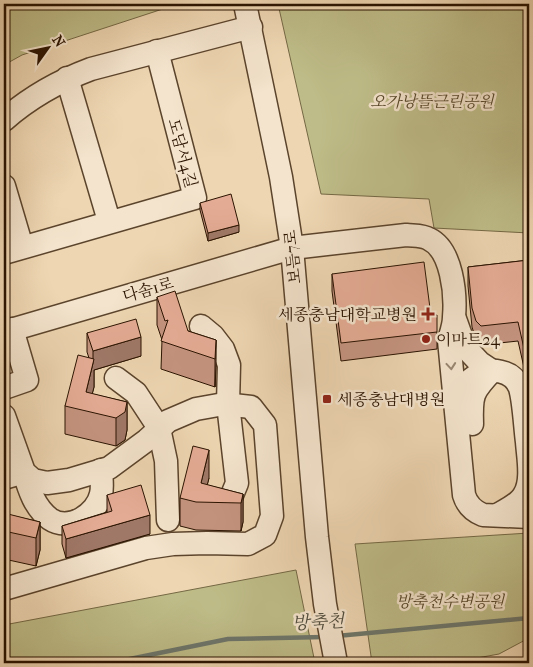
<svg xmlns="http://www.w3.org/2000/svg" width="533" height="667" font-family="'IM FELL French Canon','Noto Serif KR',serif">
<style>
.green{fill:#bebc88;stroke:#746844}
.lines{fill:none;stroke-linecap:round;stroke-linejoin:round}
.stream{stroke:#6d766b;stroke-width:4.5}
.minor-casing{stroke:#5b442c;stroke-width:25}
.minor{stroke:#f4e4cd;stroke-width:22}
.wall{fill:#c59480;stroke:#2a1300}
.shaded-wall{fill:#a07868;stroke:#2a1300}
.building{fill:#e5ac95;stroke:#2a1300}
.oneway{stroke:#998671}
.poi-dot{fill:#8f2418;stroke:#f4e4cd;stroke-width:2}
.labels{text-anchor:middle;stroke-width:5;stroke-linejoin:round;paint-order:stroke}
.park-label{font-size:16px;font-style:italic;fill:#564629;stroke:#f4e4cd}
.street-label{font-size:16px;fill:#2a1300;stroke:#f4e4cd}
.poi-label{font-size:16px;fill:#2a1300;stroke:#f4e4cd;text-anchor:start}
.water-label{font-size:18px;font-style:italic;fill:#514d3e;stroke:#f4e4cd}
</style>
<rect width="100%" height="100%" fill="#eed6b2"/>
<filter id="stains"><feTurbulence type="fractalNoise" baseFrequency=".004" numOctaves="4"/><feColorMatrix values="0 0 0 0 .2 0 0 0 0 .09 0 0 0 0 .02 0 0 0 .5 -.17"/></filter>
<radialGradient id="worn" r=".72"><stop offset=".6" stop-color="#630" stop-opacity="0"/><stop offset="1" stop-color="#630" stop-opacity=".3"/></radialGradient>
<g class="green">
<polygon points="4,4 178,4 22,55 4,65"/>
<polygon points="278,4 529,4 529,233 434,228 429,199 321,194"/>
<polygon points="529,533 529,638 499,654 477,658 466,663 372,663 355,544"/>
<polygon points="296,570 315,663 4,663 4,625"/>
</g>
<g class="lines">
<g class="stream">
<polyline points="337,636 529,618"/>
<polyline points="110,663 228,639 324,637"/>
</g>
<g class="minor-casing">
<g id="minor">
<polyline points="245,4 281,177 292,248 317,537 325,604 336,663"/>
<polyline points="67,78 109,221"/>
<path d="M4 120C29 98 59 81 91 69L251 27"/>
<polyline points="4,186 22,247"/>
<polyline points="4,253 195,198 157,51"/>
<path d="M455 319 465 347 480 363 492 371C472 392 471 395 472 424"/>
<polyline points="201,326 213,336 223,349 229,365 228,404 237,483 230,500"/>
<path d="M4 332 292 248 406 235C414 236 422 235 429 239 452 250 456 294 454 317 454 325 451 333 449 340L464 495C467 505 473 511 483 515L529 517"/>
<polyline points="116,378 136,393 159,428 166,461 168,520"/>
<polyline points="4,388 27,380 12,329"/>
<path d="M454 399C460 391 466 382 474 377 490 366 513 370 520 388 524 402 525 427 527 442 528 457 533 481 524 495 519 504 506 510 497 515"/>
<polyline points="4,416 24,472 33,480 47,483 69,480 109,468 147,440 168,421 196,409 224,404 251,407 265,425 272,516 265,535 248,544 207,543 173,544 146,548 4,589"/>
<path d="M4 478 24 472C29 490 35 508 50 519 69 532 97 514 101 494 103 486 101 477 101 470"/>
</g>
</g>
<use href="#minor" class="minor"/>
</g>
<g class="wall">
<polygon points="200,203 239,232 208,241 200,210"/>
<polygon points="529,260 529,379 525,372 518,341 481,345 476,340 472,327 468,286 468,267"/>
<polygon points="332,274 431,316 437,333 437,349 341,361 332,291"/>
<polygon points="157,297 188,331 216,340 215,387 161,369 162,340 157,325"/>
<polygon points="87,333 141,356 94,370 94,387 92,394 127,402 127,430 125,440 116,446 65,434 65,406 89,358 87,352"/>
<polygon points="4,478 6,506 5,514 40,522 40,550 36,566 4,559"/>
<polygon points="209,478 207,485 243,494 243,522 241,531 196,530 180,526 180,498"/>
<polygon points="107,495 150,534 66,558 62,544 62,526 107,512"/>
</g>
<g class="shaded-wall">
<polygon points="239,225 239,232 208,241 208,233"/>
<polygon points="141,337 141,356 94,370 94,387 88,411 86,392 93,363 93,351"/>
<polygon points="216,340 216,368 215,387 215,359"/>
<polygon points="127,402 127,430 125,440 116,446 116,418"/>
<polygon points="209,450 209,478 203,502 201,483"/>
<polygon points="6,478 6,506 4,518 4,489"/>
<polygon points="243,494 243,522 241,531 241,503"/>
<polygon points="150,515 150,534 66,558 66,539"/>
<polygon points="40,522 40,550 36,566 36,538"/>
</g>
<g class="building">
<polygon points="231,194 239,225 208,233 200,203"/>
<polygon points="529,260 529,360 525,353 518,322 481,326 476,321 472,308 468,267"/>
<polygon points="424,262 431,316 437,315 437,332 341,343 332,274"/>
<polygon points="175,291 188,331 216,340 215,359 161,341 168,320 165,321 157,297"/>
<polygon points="136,319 141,337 93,351 87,333"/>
<polygon points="78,355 94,359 86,392 127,402 125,412 116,418 65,406"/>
<polygon points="193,446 209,450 201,483 243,494 241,503 196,502 180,498"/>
<polygon points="4,478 6,478 4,489"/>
<polygon points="141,485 150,515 66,539 62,526 112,511 107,495"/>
<polygon points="4,513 40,522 36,538 4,531"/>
</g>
<defs><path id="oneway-chevron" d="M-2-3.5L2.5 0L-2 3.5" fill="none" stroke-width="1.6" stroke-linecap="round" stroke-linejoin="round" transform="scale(1.25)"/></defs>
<use class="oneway" href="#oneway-chevron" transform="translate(451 366) rotate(85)"/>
<g class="poi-dot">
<path d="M425.5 306.5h5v5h5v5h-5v5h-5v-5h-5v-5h5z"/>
<circle cx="426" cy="339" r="5"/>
<rect x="322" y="394" width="10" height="10" rx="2.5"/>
</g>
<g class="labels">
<g class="park-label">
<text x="432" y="107">오가낭뜰근린공원</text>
<text x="450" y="607">방축천수변공원</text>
</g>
<g class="street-label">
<text transform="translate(183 153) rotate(75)" y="6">도담서4길</text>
<text transform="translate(292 257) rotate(-96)" y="6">보듬7로</text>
<text transform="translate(148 289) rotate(-16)" y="6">다솜1로</text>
</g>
<g class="poi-label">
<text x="417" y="320" text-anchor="end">세종충남대학교병원</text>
<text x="436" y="345">이마트24</text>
<text x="337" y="405">세종충남대병원</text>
</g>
<g class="water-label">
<text transform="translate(318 622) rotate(-3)" y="6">방축천</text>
</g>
</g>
<rect width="533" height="667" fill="none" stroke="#eed6b2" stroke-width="20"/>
<rect x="5" y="5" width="523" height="657" fill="none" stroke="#2a1300" stroke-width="2.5"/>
<rect x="10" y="10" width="513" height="647" fill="none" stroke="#2a1300"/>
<g transform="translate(48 48) rotate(57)" stroke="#f4e4cd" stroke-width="4" paint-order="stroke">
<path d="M0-4L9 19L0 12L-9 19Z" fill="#2a1300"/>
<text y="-8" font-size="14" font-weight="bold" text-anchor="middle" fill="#2a1300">N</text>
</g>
<rect width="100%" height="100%" filter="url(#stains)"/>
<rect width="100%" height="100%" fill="url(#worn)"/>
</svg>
